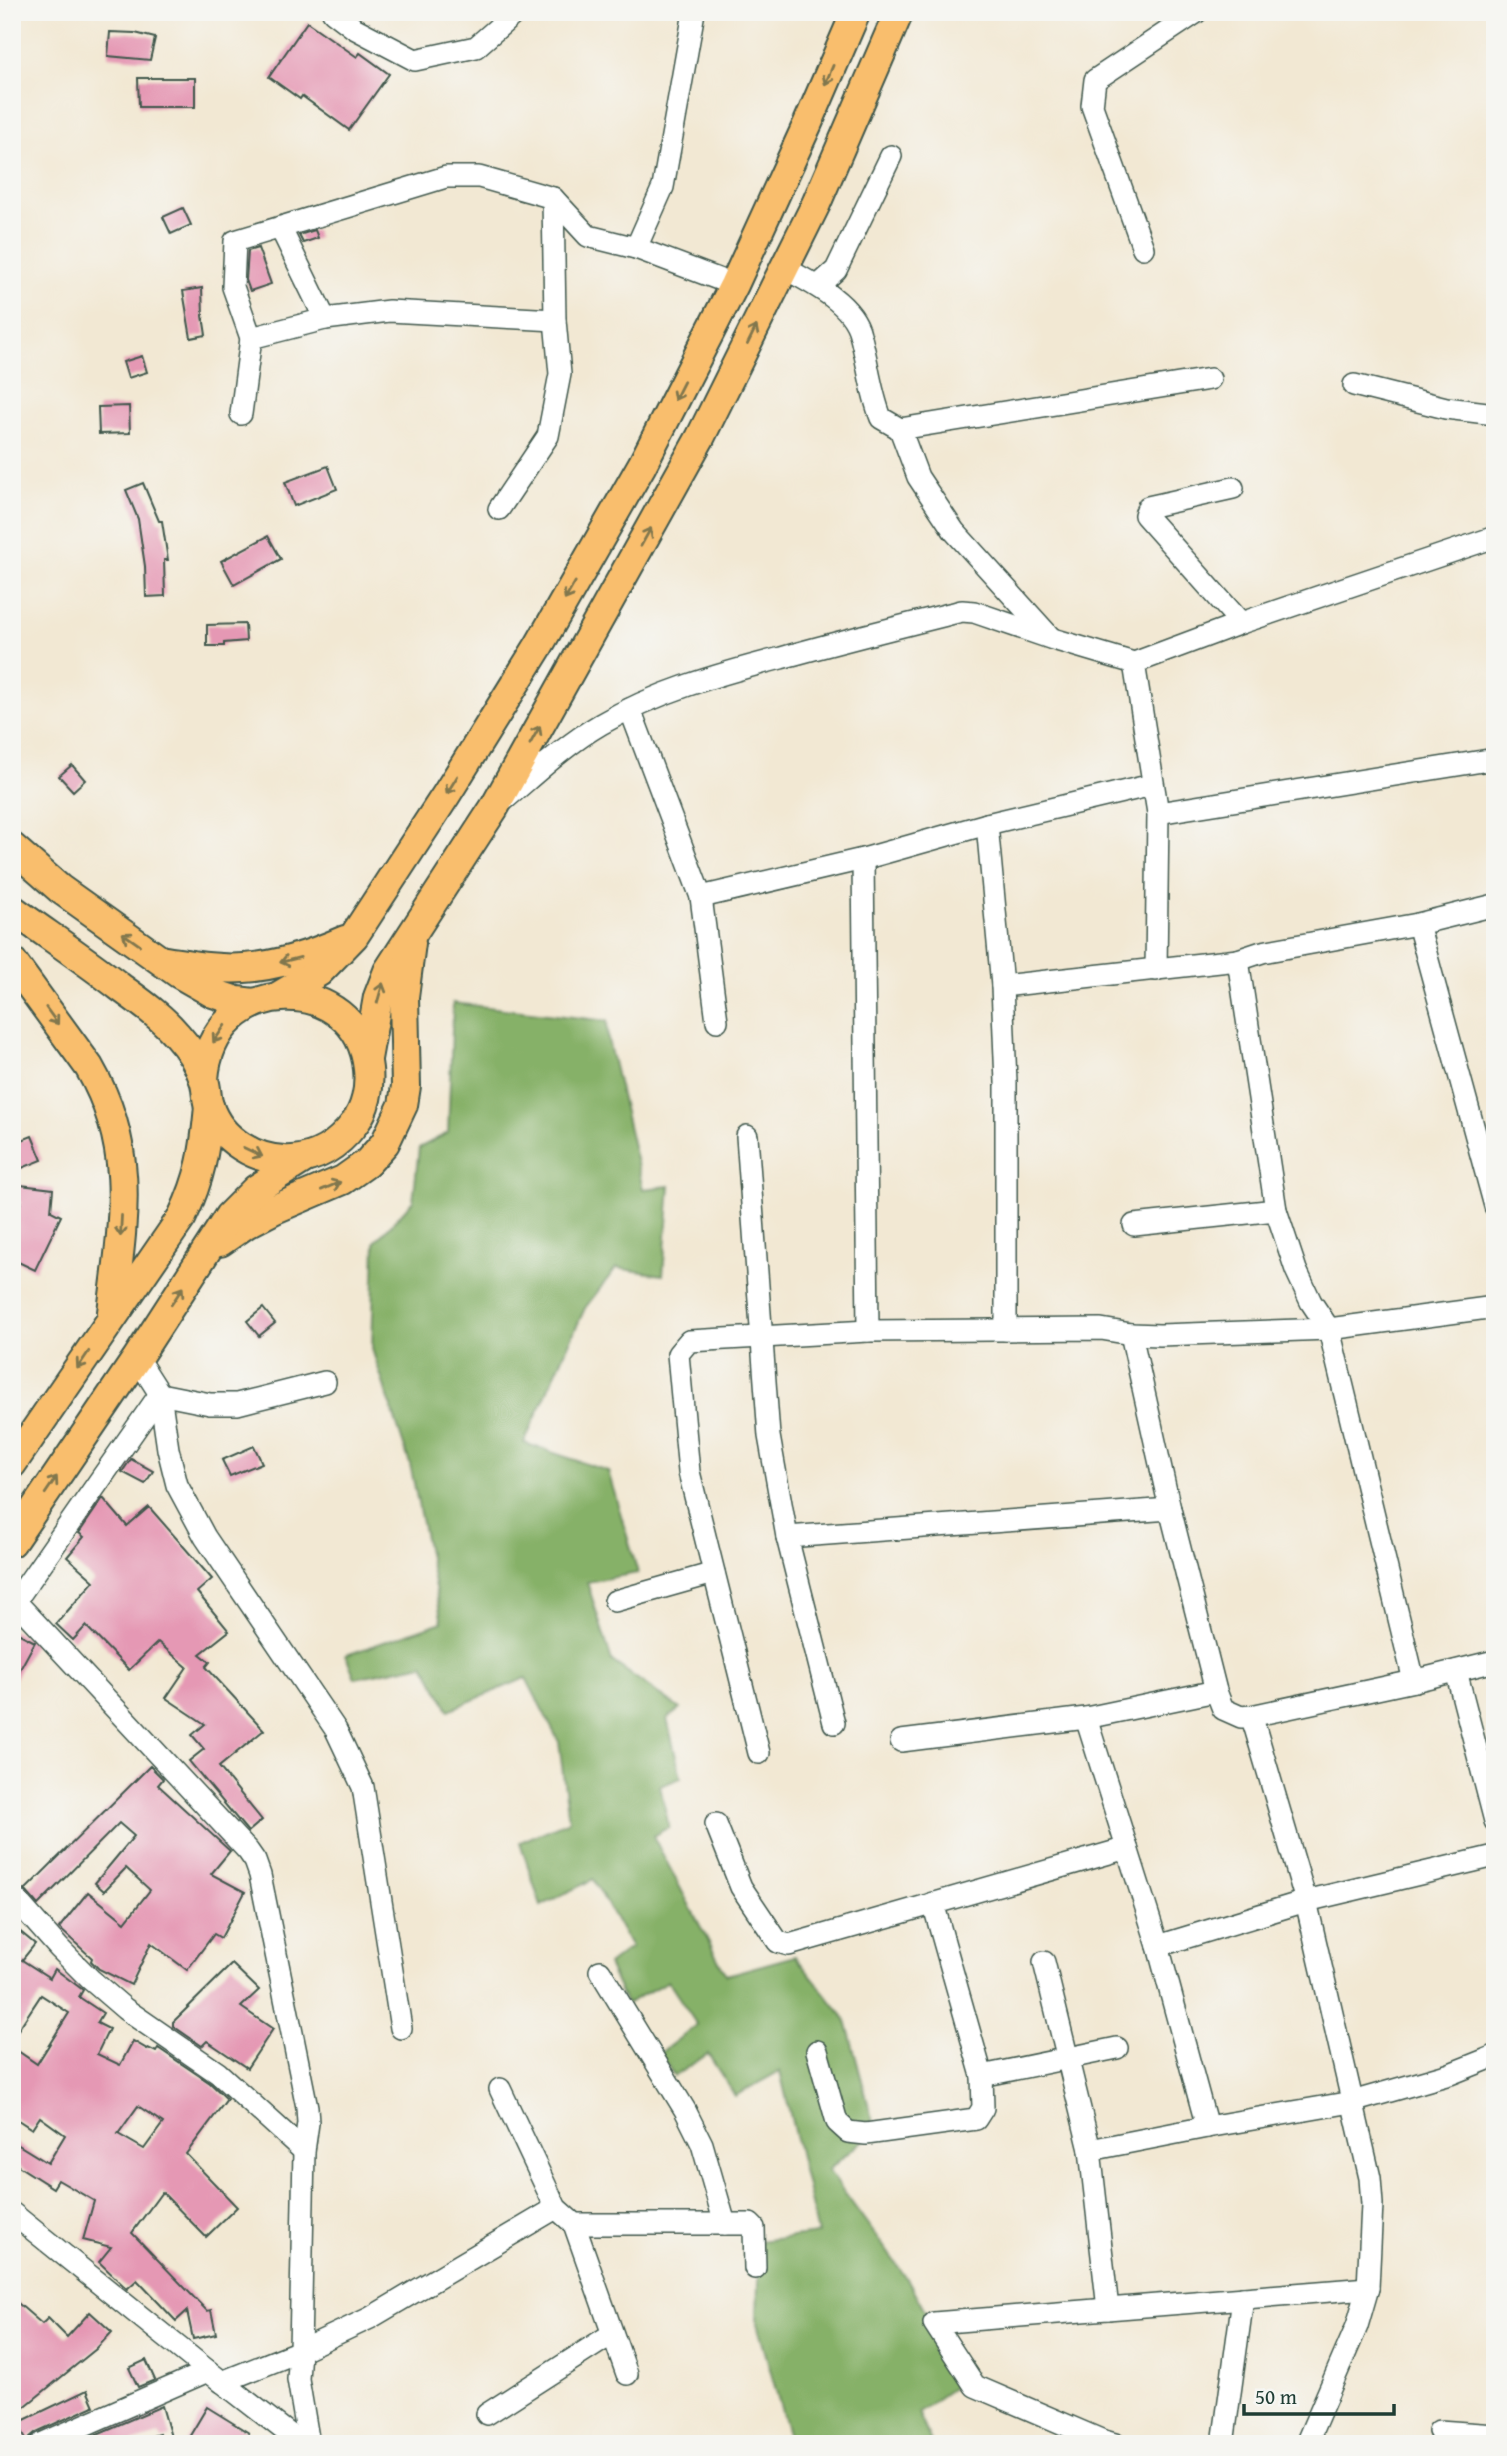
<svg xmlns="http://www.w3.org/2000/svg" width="1507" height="2456" font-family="'Gentium Book Plus',serif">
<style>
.forest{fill:#86b168;stroke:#52774e;stroke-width:2}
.building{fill:#e598b4;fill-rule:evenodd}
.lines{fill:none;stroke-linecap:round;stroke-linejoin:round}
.minor-casing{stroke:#3f574c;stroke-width:24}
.major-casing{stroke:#3f574c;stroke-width:32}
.minor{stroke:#fff;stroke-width:21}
.major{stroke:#f9be6d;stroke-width:28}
.oneway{stroke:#81774e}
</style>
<rect width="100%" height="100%" fill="#f6f6f2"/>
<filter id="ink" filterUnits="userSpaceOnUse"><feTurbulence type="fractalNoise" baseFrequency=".0143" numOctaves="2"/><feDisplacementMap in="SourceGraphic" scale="14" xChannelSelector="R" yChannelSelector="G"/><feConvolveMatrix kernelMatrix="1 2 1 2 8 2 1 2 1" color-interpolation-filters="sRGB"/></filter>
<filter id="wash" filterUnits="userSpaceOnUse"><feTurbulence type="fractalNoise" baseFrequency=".00686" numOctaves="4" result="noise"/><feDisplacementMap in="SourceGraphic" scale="28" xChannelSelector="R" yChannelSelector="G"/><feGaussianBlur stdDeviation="1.57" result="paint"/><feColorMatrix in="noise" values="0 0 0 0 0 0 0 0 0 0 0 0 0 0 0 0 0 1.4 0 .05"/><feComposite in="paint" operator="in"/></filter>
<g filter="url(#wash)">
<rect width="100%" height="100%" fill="#f2e8d3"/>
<polygon class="forest" points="453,1003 607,1021 608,1040 643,1189 670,1186 663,1275 616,1268 585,1308 524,1443 608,1471 638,1573 587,1582 612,1661 680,1709 667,1719 681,1778 660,1786 669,1827 653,1836 726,1975 795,1956 846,2020 875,2130 828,2170 908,2280 964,2380 918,2412 932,2444 791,2444 757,2323 759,2241 818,2234 780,2071 735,2096 708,2054 674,2076 660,2053 697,2025 668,1981 626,2004 608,1965 631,1947 593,1879 541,1906 520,1842 569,1821 559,1742 526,1678 449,1710 424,1664 355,1678 346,1655 442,1622 410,1464 372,1349 375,1242 413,1201 419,1148 448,1133"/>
<g id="blocks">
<g class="building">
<polygon points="307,22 357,57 360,53 389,74 349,130 302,96 300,99 269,77"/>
<polygon points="110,32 135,33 155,38 150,60 108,56"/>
<polygon points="138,78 195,78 195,107 139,107"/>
<polygon points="183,208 191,225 171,234 163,217"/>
<polygon points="315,230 318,238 303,243 299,235"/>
<polygon points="258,248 271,284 250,291 246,280 248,251"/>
<polygon points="202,288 203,316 206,335 191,338 183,291"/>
<polygon points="142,356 147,372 128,378 123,362"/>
<polygon points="129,406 130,433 99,434 98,407"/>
<polygon points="328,466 337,489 294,506 285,482"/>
<polygon points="143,483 159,521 162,521 168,560 164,560 165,596 146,597 145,566 138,519 126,490"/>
<polygon points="268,536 281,559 234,585 221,561"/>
<polygon points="245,624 246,641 224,643 224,646 207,646 207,625"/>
<polygon points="72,765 85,780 73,791 59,776"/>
<polygon points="32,1136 42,1160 12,1172 12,1144"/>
<polygon points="12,1184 53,1189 51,1211 61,1216 35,1270 12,1259 12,1220 21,1202 12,1201"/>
<polygon points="263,1308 275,1323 259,1336 247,1321"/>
<polygon points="254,1446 262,1463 230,1476 222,1460"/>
<polygon points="131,1459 153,1471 145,1484 122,1472"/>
<polygon points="103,1498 127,1526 149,1507 212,1579 197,1592 229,1631 200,1654 210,1662 206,1667 264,1730 219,1767 262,1820 248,1832 189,1761 204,1749 192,1735 205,1724 166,1698 187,1667 158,1642 129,1670 86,1626 73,1640 56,1624 94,1581 67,1557 84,1537 79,1533"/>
<polygon points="12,1630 35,1642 12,1684"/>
<polygon points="150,1766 163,1779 158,1785 230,1851 211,1874 245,1892 221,1938 214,1934 187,1970 151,1943 131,1985 99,1969 91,1961 92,1958 59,1928 88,1892 125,1922 150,1890 126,1868 104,1891 95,1883 134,1836 119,1823 38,1905 25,1890"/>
<path d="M12 1925 35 1944 22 1960 50 1978 55 1969 83 1990 79 1997 103 2013 97 2023 109 2029 97 2054 120 2065 133 2041 147 2049 148 2048 156 2052 158 2048 210 2083 227 2099 186 2154 237 2207 206 2237 162 2192 132 2233 207 2311 211 2310 216 2334 193 2339 187 2311 176 2321 137 2280 127 2289 99 2262 111 2247 83 2240 94 2201 58 2180 53 2188 12 2162V2141L48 2163 65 2135 40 2117 32 2129 12 2116V2047L37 2064 69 2013 41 1995 12 2039ZM138 2106 163 2123 144 2149 118 2134Z"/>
<polygon points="232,1964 259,1990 241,2007 273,2029 247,2068 207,2041 202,2046 173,2026 173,2022"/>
<polygon points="12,2298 42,2324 48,2318 67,2337 90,2312 112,2332 96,2349 12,2417"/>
<polygon points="146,2360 155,2380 138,2387 129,2368"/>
<polygon points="87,2390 94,2406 36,2432 30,2437 28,2443 18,2423"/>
<polygon points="162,2406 171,2437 162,2440 159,2434 126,2444 74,2444"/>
<polygon points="207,2407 249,2433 242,2444 185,2444"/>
</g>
</g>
</g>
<g filter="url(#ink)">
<use href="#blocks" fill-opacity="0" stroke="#3f574c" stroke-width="2"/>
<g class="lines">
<g class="minor-casing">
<g id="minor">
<polyline points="333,12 354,28 415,60 476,47 516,12"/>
<polyline points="280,227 325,319 251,338 233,287 235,241 446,177 479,177 553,198 588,236 636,248 734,285"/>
<polyline points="636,248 663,187 694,12"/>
<polyline points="1143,248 1092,106 1095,80 1197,12"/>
<path d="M784 268C810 282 853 303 860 334 868 362 870 390 881 418L900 429 1210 379"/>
<polyline points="818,286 836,270 891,156"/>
<polyline points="325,319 389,311 555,320"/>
<polyline points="1354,385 1446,408 1495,414"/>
<polyline points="241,414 251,338"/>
<polyline points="900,429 918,477 954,531 1051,638"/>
<polyline points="1233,488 1148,507 1145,515 1241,623"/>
<polyline points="499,509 548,436 560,374 555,320 553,198"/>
<polyline points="1134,663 1158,813 1156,970"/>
<polyline points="630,709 701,897 717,1021"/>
<path d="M504 800C535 774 565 745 601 724 656 692 719 674 781 658 841 641 902 626 962 611L974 612 1053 639 1134 663 1241 623 1495 537"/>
<polyline points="1158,813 1495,759"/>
<polyline points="987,824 1002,986 1006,1082 1006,1330"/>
<polyline points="863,859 868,1331"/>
<polyline points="701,897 863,859 987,824 1152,785"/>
<polyline points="1418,924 1495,1206"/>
<polyline points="1238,960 1276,1210 1296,1270 1311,1302 1329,1329 1414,1681"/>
<polyline points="1002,986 1238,960 1262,952 1418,924 1495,905"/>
<polyline points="747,1136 769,1436 787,1537 834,1723"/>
<polyline points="1134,1225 1276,1210"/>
<polyline points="1131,1334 1170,1509 1216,1691 1223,1709 1241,1717 1251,1716 1256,1731 1306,1901 1370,2178 1372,2204 1368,2288 1357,2326 1306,2444"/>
<polyline points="137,1358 160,1394 168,1449 177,1485 205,1537 336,1730 363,1787 401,2028"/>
<polyline points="787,1537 1170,1509"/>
<polyline points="15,1601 248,1851 255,1861 260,1875 307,2107 308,2123 304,2151 300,2351 298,2379 309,2444"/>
<polyline points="615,1601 714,1573"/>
<polyline points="12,1606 160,1394 210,1404 237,1404 325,1382"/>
<polyline points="1456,1671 1495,1821"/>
<polyline points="1251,1716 1414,1681 1495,1661"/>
<polyline points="1086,1718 1158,1946 1207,2127"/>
<polyline points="901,1741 1086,1718 1216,1691"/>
<polyline points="759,1753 689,1472 678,1354 689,1341 868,1331 1101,1329 1131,1334 1160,1335 1329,1329 1495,1307"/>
<polyline points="716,1824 741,1887 778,1942 789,1945 1127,1848"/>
<polyline points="12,1895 59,1948 90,1979 125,2009 218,2073 304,2151"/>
<polyline points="1158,1946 1306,1901 1495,1856"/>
<polyline points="1044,1962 1090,2150 1108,2309"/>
<polyline points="600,1971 685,2110 702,2144 725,2224"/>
<polyline points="817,2051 837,2122 848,2132 866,2134 976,2119 983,2108 982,2076 933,1903"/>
<polyline points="982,2076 1117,2048"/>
<polyline points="500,2089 556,2208 574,2224 750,2224 754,2228 755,2268"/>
<polyline points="1090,2150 1207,2127 1352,2102 1450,2074 1495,2056"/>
<polyline points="12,2213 208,2371 302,2444"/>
<polyline points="574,2224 627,2374"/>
<polyline points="222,2382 300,2351 370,2318 556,2208"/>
<polyline points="487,2414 612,2334"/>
<polyline points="1439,2431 1495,2435"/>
<polyline points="41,2444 208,2371"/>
<polyline points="1115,2444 1101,2440 975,2386 934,2323 1368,2288"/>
<polyline points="1223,2444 1243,2298"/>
</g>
</g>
<g class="major-casing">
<g id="major">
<polyline points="12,847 60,889 178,973 213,993 237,1001 254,1003"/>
<path d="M12 909C48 935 85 960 120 987 139 1001 161 1016 177 1035 188 1047 199 1064 204 1080 207 1088 206 1098 209 1106 220 1140 257 1162 292 1160 318 1158 339 1144 354 1124 366 1109 370 1088 368 1069 358 971 212 971 204 1079"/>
<path d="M12 961 89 1067C137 1150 123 1222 112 1312"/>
<path d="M166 961C192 965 218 970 244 968 279 966 313 954 345 940"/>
<polyline points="277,997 319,972 354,936 446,795 538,647 642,465 734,285 808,123 856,12"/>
<polyline points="367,1059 378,997 388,971 494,808 700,438 816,204 899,12"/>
<polyline points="220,1242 246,1224 275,1209 343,1180 367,1163 385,1143 403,1105 406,1086 404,997 411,943"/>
<path d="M12 1464 182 1217C201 1177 205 1151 209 1106"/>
<polyline points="12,1542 137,1358 229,1216 256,1189 302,1160"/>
</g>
</g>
<use href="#minor" class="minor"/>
<use href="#major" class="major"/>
</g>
<defs><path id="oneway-shaft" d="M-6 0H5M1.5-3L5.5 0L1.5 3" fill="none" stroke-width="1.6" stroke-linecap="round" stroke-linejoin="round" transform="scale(1.75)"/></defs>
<g class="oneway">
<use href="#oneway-shaft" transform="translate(829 75) rotate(113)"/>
<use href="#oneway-shaft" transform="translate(752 335) rotate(-64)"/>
<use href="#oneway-shaft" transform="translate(679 391) rotate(117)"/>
<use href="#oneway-shaft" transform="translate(646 537) rotate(-61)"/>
<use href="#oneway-shaft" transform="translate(570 591) rotate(120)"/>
<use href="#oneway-shaft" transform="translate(535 735) rotate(-61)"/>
<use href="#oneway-shaft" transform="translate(452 785) rotate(122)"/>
<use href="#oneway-shaft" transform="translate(131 939) rotate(-145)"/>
<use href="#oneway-shaft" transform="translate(290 960) rotate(166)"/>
<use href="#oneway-shaft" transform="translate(380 993) rotate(-74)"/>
<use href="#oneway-shaft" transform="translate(52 1016) rotate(54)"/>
<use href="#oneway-shaft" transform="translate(219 1034) rotate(124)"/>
<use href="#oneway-shaft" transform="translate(253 1152) rotate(25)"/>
<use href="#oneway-shaft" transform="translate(331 1186) rotate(-23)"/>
<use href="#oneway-shaft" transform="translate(121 1226) rotate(93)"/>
<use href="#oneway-shaft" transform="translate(177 1296) rotate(-57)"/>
<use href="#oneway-shaft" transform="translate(83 1360) rotate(124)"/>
<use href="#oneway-shaft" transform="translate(51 1485) rotate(-56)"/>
</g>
</g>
<rect width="1507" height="2456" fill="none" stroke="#f6f6f2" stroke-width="42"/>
<path d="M1244 2404v10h150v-10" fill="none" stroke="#1f3d34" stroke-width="3.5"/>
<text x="1255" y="2404" font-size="21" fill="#1f3d34" stroke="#f6f6f2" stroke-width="5" paint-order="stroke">50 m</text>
</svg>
